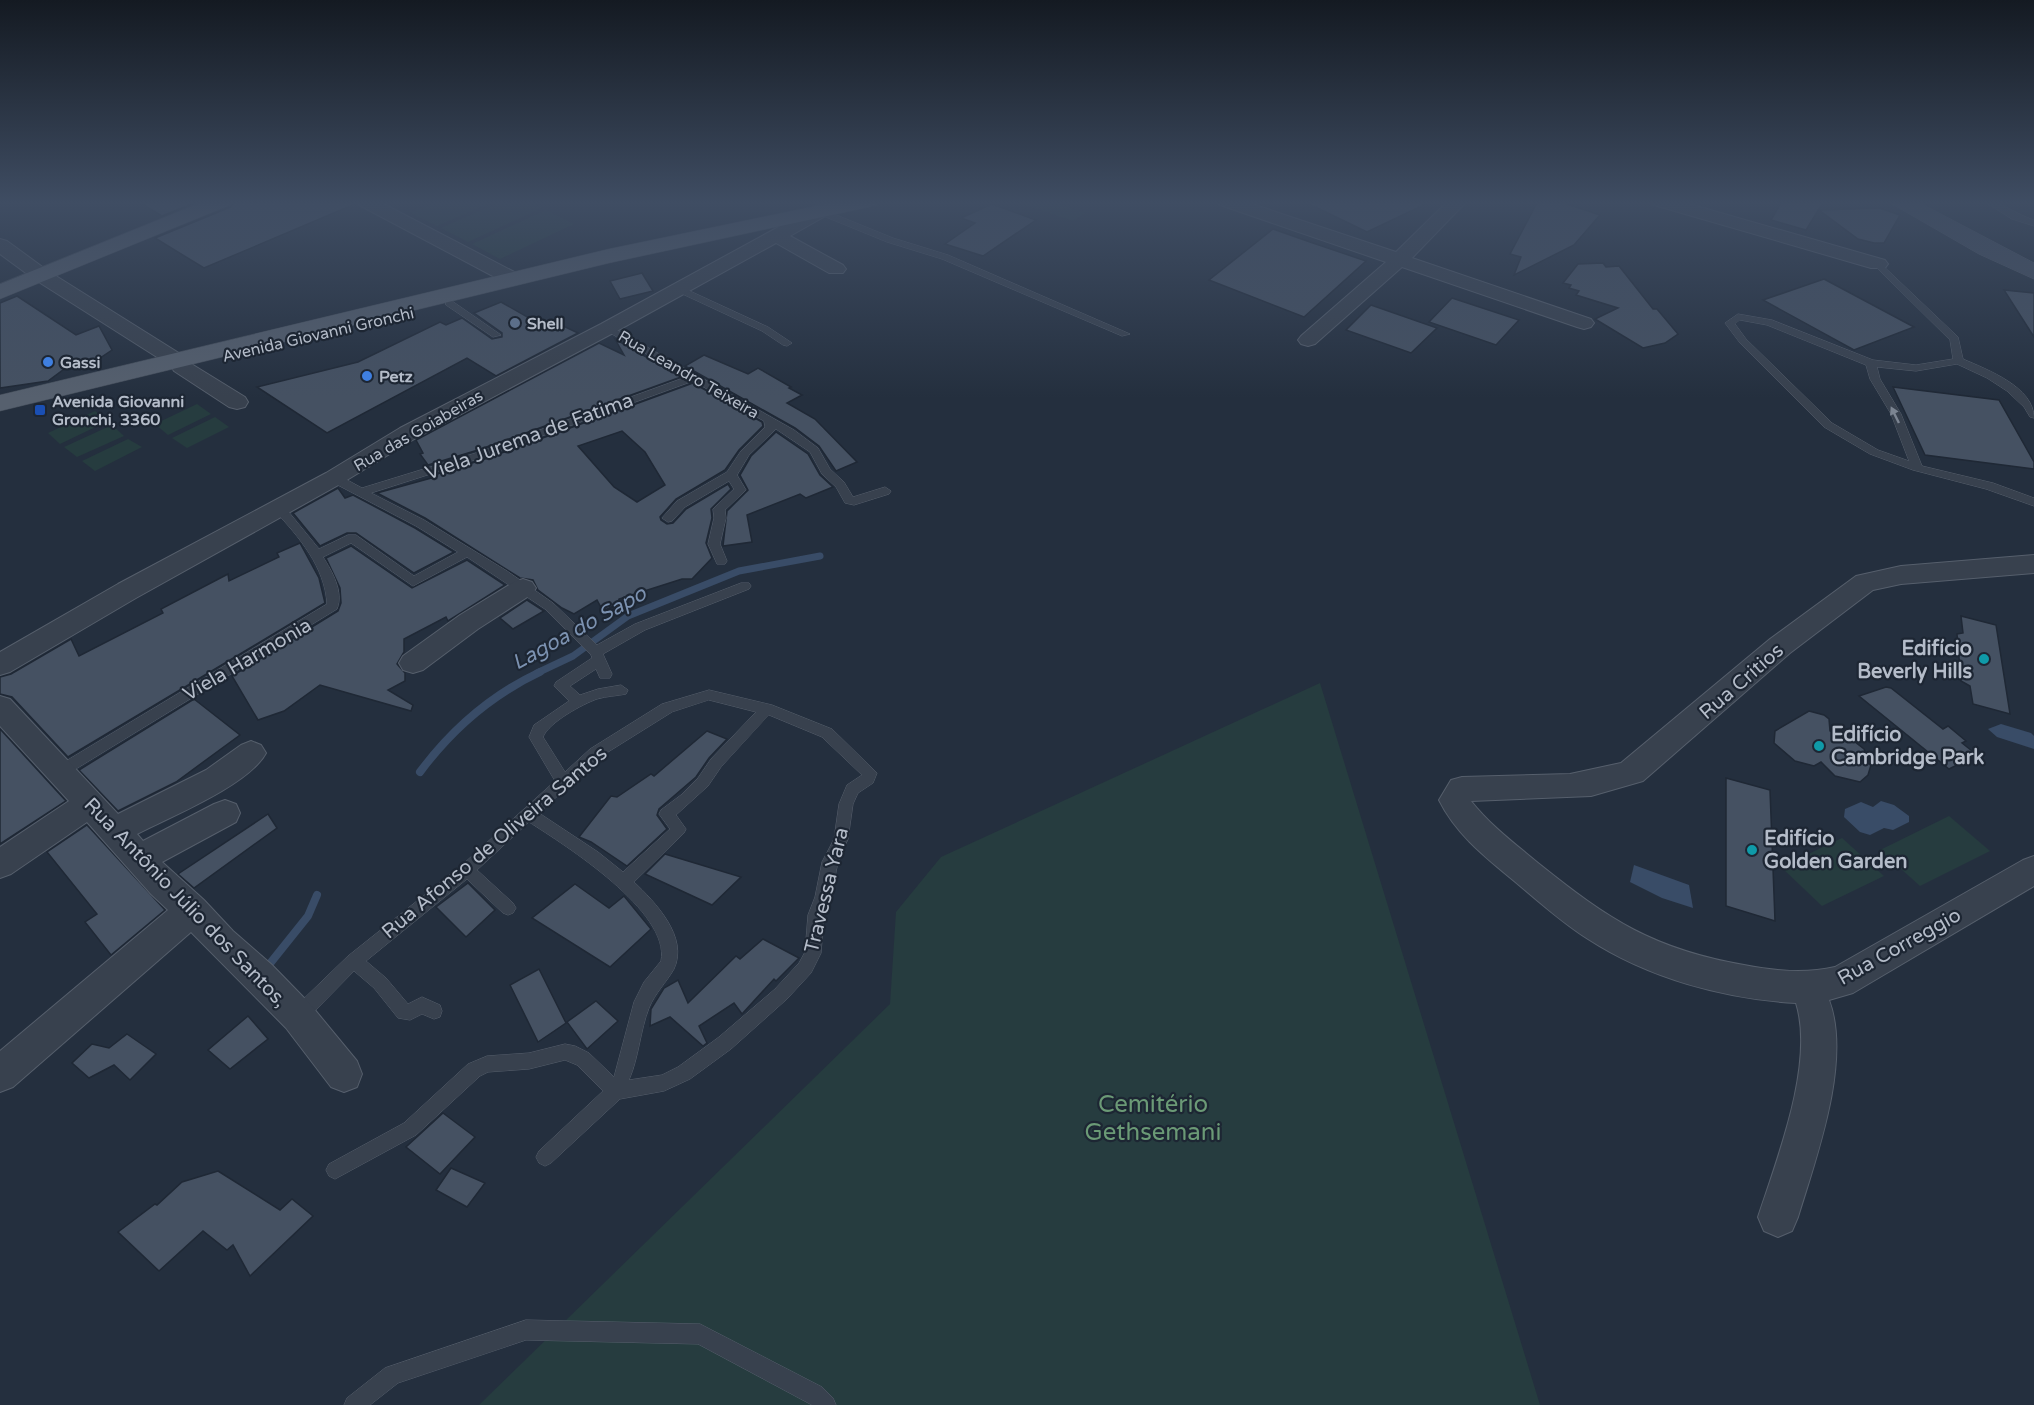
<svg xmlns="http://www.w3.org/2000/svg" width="2034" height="1405" font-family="'Varela Round',sans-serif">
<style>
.green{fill:#263c3f}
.water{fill:#394c67}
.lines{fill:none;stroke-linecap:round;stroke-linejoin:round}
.stream-far1{stroke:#394c67;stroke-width:7}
.stream{stroke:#394c67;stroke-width:8}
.building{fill:#455162;stroke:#1f2835;stroke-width:1.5;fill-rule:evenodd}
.lane-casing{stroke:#565f6c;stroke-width:1}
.street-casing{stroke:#565f6c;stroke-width:2}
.secondary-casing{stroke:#565f6c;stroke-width:1}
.primary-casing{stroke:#414a57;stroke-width:1}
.lane{fill:#38414e;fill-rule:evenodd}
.street{fill:#38414e;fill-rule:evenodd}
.secondary{fill:#465061;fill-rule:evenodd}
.primary{fill:#56606e;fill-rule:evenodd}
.oneway{fill:#7c8592}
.service-dot{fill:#5c6f8a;stroke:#1d2633;stroke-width:2}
.shop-dot{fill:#3f7fe0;stroke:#1d2633;stroke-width:2}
.transit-dot{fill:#1a4fb4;stroke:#1d2633;stroke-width:2}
.culture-dot{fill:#0f9aa8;stroke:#1d2633;stroke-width:2}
.labels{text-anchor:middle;stroke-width:4.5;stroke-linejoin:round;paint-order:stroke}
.far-poi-label{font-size:16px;font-weight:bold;fill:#b4bcc9;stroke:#1d2633;text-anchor:start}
.far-street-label{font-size:16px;fill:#b4bcc9;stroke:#1d2633}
.street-label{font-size:20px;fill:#b4bcc9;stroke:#1d2633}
.poi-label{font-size:20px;font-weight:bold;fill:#b4bcc9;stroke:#1d2633;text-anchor:start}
.water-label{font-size:21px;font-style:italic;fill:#7c92b1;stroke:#1d2633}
.near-park-label{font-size:24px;fill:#6b9a76;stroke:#1d2633}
</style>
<rect width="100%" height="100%" fill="#242f3e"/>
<g class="green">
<polygon points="438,201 495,201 437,226 411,213"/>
<polygon points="502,201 527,201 542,208 468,242 441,228"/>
<polygon points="1032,201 1051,201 1085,213 1073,221 1026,205"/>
<polygon points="546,210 574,224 500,259 472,244"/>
<polygon points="197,404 211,414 168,435 155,424"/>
<polygon points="95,411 108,421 60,444 48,433"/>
<polygon points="215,417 229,427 187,448 172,438"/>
<polygon points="112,425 124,436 77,457 64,447"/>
<polygon points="128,439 142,447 95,471 82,461"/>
<polygon points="1320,683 1540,1405 479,1405 890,1004 896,912 941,857"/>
<polygon points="1949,816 1990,851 1920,886 1880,850"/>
<polygon points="1842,838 1884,876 1822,906 1781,867"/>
</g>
<g class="water">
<polygon points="2001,724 2031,733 2034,736 2034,749 1997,737 1988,729"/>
<polygon points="1881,801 1894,805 1909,816 1909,822 1893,830 1884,828 1870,835 1860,832 1844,817 1845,809 1861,802 1873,807"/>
<polygon points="1634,865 1689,885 1693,908 1662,898 1630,882"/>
</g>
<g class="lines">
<polyline class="stream-far1" points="537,673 573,656 628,616 739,571 820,556"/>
<g class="stream">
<path d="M420 772C452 729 491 695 540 672"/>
<polyline points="264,971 308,916 317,895"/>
</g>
</g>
<g class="building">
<polygon points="137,201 199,201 162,216"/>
<polygon points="235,201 354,201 355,204 204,268 155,238 231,207"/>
<polygon points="1303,201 1432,201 1367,232"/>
<polygon points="1538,201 1558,201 1600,215 1574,245 1514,275 1521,257 1510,254"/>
<polygon points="1782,201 1824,201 1806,230 1771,220"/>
<polygon points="992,204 1036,220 983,256 945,244 975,223 961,218"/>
<polygon points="1879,208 1900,215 1884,243 1874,243 1858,239 1819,210"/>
<polygon points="1273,229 1310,242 1366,261 1304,317 1209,280"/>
<polygon points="1603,263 1606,267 1619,266 1653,309 1657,309 1678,334 1665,343 1643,348 1595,319 1618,308 1576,295 1579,291 1569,288 1571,285 1563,283 1578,264"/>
<polygon points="642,273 653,291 620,299 610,281"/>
<polygon points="1824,279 1914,327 1854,350 1763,300"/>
<polygon points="2004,290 2034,293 2034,337"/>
<polygon points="17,296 76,335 99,326 112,350 100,358 67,367 48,381 0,388 0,303"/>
<polygon points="1452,298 1519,320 1496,345 1429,322"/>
<polygon points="501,302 543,326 555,322 578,333 496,376 467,358 327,433 257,387 358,362 440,322 446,325 462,318 492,339 502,337 502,333 474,313"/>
<polygon points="1371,305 1437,328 1411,353 1346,330"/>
<polygon points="615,339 681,377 478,450 428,465 420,454 423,453 416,440 599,343 624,355"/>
<polygon points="704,355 748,374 758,368 791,387 789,388 802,395 787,403 815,419 857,462 836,471 819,446 795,428 685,366"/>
<path d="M693 383 762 422 763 426 739 450 725 470 676 499 660 517 661 520 667 524 673 523 686 509 728 484 731 489 711 509 712 518 706 543 712 558 692 579H682L619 599 618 604 603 611 597 600 574 614 562 608 538 590 533 580 520 578 425 518 377 493 435 477 434 475 488 458ZM622 431 645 452 665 485 637 502 614 487 578 446Z"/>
<polygon points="1893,387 1999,400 2034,462 2034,469 1925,455"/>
<polygon points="776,432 808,454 820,475 833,487 806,498 800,494 747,515 752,542 723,546 727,511 748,490 740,475 751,456"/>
<polygon points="338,488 345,498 353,495 415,528 454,552 414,573 356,533 347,533 320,546 293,513"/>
<polygon points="300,543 319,578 325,603 68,757 12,697 0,694 0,677 11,674 71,639 79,656 163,613 161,609 228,574 229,581 279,557 277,553"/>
<polygon points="351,546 412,588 467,560 505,585 448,621 446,617 404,639 404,652 397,664 405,673 405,681 388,690 413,705 411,711 320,685 284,711 258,720 232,676 338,611 341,603 340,588 326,558"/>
<polygon points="527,600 544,611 513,629 500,618"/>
<polygon points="1961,616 1996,625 2010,714 1973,704 1970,686 1961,681 1957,634 1963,633"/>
<polygon points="1886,687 1891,688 1943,729 1948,726 1966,741 1962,743 1977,755 1949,769 1859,696"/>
<polygon points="194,699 240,735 176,782 118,811 79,770"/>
<polygon points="1809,711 1824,715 1829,719 1830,731 1846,735 1864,749 1871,765 1868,775 1860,782 1835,776 1821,762 1814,766 1795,761 1774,743 1775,731"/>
<polygon points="0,729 66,801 0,844"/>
<polygon points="707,731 727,739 709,758 696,777 659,809 657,815 667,829 627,866 591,842 579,837 611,796 617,797 651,774 654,776"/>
<polygon points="1726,778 1770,790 1775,921 1726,906"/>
<polygon points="268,814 277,828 194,888 178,874"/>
<polygon points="87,825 165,910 111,955 85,922 97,914 47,852"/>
<polygon points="665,854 741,877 712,905 645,874"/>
<polygon points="468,883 495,910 466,937 436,907"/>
<polygon points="575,884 609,908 624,896 651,929 610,967 532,918"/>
<polygon points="763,939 799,958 776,981 774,979 742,1014 734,1003 699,1026 707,1043 703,1046 670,1017 650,1026 651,1009 664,988 678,980 688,1003 736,956 740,959"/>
<polygon points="539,969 566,1023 538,1042 510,985"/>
<polygon points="596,1001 618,1021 587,1049 567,1022"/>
<polygon points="248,1016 268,1039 230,1069 208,1050"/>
<polygon points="127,1034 156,1054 130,1080 114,1065 89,1078 72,1063 92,1044 109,1048"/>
<polygon points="443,1113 475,1137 440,1174 406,1147"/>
<polygon points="451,1168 485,1183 467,1207 436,1190"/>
<polygon points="218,1171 280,1210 292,1199 313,1216 250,1276 233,1245 227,1250 203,1231 159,1271 118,1232 155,1204 157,1205 182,1182"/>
</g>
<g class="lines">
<g class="lane-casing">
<g id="lane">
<path d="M1984 201C2001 201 2017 215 2034 220V226L2012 219Z"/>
<polygon points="819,208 893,238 948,255 1130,334 1122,336 942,259 887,242 816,213 816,209"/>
<path d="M1878 261 1958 337 1963 359C1988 370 2034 387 2034 418L2030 417 2024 407 2007 391 1987 378 1957 364 1916 371 1877 367 1880 379 1901 414 1922 466 1993 483 2034 498V506L1986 489 1913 470 1870 454 1824 427 1740 343 1725 323 1738 314 1772 320 1873 360 1916 365 1953 359 1950 340 1875 266V262ZM1740 320 1767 325 1866 365 1870 379 1891 414 1909 461 1878 450 1832 423 1746 339 1735 324Z"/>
<polygon points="679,286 768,327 792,343 787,346 783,345 762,331 676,291 674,289"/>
<polygon points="446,301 452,301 501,335 493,337 446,305"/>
<path d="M608 325 794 430 818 448 830 469 844 482 853 497 885 487 891 491 889 494 854 505 845 503 836 487 822 474 810 452 776 429 749 455 737 475 746 490 725 510 726 518 720 544 727 561 725 564H717L708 544 714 518 713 509 734 489 729 481 685 507 672 521 668 522 662 518 677 501 727 472 741 451 765 427 764 421 693 381 487 456 371 493 424 520 507 571 553 603 597 645 635 624 741 583H749L751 586 749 589 645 630 603 654 612 674 610 678H600L596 669 570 686 580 695 598 689 621 685 628 690 626 694C617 696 607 696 597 699 583 704 549 722 543 737L565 772 590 749 662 704 709 690 772 705 832 729 877 773 873 783 858 793 853 804 848 839 838 862 831 897 824 915 821 953 811 973 787 999 731 1049 690 1079 664 1091 620 1099 551 1163 545 1166 539 1163 536 1157 539 1151 603 1091 577 1065 565 1060 529 1069 488 1072 480 1076 416 1135 335 1179 329 1176 326 1170 329 1164 404 1123 468 1064 487 1056 529 1053 565 1044 575 1046 589 1053 614 1077 634 1002 644 982 661 961C671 912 565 845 529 822L477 870 513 903 516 908 513 913 508 915 503 913 467 879 366 961 386 978 408 1004 422 997 440 1005 442 1011 440 1017 434 1019 422 1014 410 1020 398 1018 374 988 354 971 304 1022 298 1024 292 1022 290 1016 292 1010 348 956 462 865 555 781 529 737 534 725 569 701 554 686 556 682 592 658 591 655 545 609 467 557 413 586 351 543 323 557C332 571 344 592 337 609L66 775H56L54 771 56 767 327 604C325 567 299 537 275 511L273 508 275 505H283L319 549 348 535H356L414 576 458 552 416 526 330 481V475H338L362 488 479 452 686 377 605 330 603 328ZM709 700 756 712 711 759 698 778 681 795 661 810 659 814 670 829 623 872 598 852 539 813 600 757 672 712ZM769 715 822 737 862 775 847 785 839 804 834 839 822 862 815 897 808 915 805 952 799 963 775 989 719 1037 678 1067 662 1075 629 1080C639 1057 640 1031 649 1008 655 993 666 983 674 969 689 937 655 902 634 882L684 833 686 829 676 815 708 786 721 767Z"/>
<polygon points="526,1320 700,1324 822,1387 833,1398 836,1405 812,1405 698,1344 526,1340 398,1383 370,1405 344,1405 347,1398 385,1368"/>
</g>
</g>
<g class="street-casing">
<g id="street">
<polygon points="356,201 378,201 520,275 523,279 520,283 506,283 359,205"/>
<polygon points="826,201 848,201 845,205 790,236 843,265 846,269 843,273 829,273 776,243 615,332 416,438 342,483 136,598 10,672 0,675 0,652 118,584 326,473 400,428 601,324"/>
<polygon points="1217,201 1243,201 1396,252 1448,201 1467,201 1412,258 1591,319 1594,323 1591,327 1584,329 1577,327 1402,267 1315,344 1308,346 1301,344 1298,340 1301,336 1386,262 1220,205"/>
<polygon points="1651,201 1679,201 1885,260 1888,264 1885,268 1871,268 1654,205"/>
<polygon points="0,239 7,241 48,271 182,355 185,360 245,397 248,402 245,407 237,409 229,407 174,371 171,366 34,279 0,254"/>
<path d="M2034 555V573L1901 584 1873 590 1790 653 1643 781 1591 796 1471 801C1490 825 1514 843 1538 863 1609 920 1653 949 1744 965 1775 971 1805 974 1835 967L2023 860 2034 856V886L1853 993 1829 1000C1852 1061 1816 1158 1798 1217L1792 1231 1778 1237 1764 1231 1758 1217C1777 1159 1815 1063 1796 1003 1724 999 1648 978 1588 939 1561 922 1537 900 1513 880 1484 856 1456 834 1439 800L1451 780 1462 777 1570 774 1621 763 1770 639 1856 576 1901 566Z"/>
<polygon points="523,579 532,582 536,588 532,594 478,629 423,670 413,673 403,670 399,663 403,656 460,615 514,582"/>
<path d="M0 696 10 699 118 814 206 770 241 745 251 741 261 745 266 753C249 785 170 817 137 834L143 841 214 804 225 800 236 804 240 813 236 822 162 862 204 900 233 931 272 965 310 1004 357 1061 362 1074 357 1087 344 1092 331 1087 286 1028 191 932 13 1087 0 1092V1051L168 910 151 894 87 822 11 874 0 878V847L69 801 0 726Z"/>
</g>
</g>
<g class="secondary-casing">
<polygon id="secondary" points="1891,201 1916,201 2034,263 2034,279 1979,254 1894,205"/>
</g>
<g class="primary-casing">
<g id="primary">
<polygon points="205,201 233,201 230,205 0,299 0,284"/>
<polygon points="840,201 879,201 876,205 869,207 609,263 0,411 0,395 609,249"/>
</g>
</g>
<use href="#lane" class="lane"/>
<use href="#street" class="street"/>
<use href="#secondary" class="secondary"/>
<use href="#primary" class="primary"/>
</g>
<defs><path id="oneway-solid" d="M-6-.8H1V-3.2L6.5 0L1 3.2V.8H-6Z" transform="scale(1.5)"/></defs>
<use class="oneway" href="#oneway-solid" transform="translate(1895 415) rotate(-116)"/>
<linearGradient id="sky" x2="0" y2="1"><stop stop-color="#141a22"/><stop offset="0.51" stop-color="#3f4d63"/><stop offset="1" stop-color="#3f4d63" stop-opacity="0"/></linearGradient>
<rect width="2034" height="398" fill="url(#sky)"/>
<circle class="service-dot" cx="515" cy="323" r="6"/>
<g class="shop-dot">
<circle cx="48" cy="362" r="6"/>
<circle cx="367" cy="376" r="6"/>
</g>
<rect class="transit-dot" x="34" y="404" width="12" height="12" rx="3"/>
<g class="culture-dot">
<circle cx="1984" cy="659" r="6"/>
<circle cx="1819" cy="746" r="6"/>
<circle cx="1752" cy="850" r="6"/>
</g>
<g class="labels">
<g class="far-poi-label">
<text x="527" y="329">Shell</text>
<text x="60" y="368">Gassi</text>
<text x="379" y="382">Petz</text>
<text x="52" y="407">Avenida Giovanni<tspan x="52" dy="18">Gronchi, 3360</tspan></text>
</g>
<g class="far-street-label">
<text transform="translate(318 334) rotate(-13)" y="6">Avenida Giovanni Gronchi</text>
<text transform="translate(689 374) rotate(30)" y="6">Rua Leandro Teixeira</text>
<text transform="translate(418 430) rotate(-30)" y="6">Rua das Goiabeiras</text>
</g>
<g class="street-label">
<text transform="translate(529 436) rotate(-20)" y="7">Viela Jurema de Fatima</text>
<text transform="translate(247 659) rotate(-30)" y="7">Viela Harmonia</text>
<text transform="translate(1741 681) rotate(-41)" y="7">Rua Critios</text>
<text transform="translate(494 842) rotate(-40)" y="7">Rua Afonso de Oliveira Santos</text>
<text transform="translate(826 890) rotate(-76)" y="7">Travessa Yara</text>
<text transform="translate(186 902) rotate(46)" y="7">Rua Antônio Júlio dos Santos,</text>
<text transform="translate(1899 946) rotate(-29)" y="7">Rua Correggio</text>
</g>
<g class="poi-label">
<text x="1972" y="655" text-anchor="end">Edifício<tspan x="1972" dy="23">Beverly Hills</tspan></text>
<text x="1831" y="741">Edifício<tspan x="1831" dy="23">Cambridge Park</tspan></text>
<text x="1764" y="845">Edifício<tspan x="1764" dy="23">Golden Garden</tspan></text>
</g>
<g class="water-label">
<text transform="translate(579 628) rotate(-29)" y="7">Lagoa do Sapo</text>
</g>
<g class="near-park-label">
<text x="1153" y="1112">Cemitério<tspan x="1153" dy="28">Gethsemani</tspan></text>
</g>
</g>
</svg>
